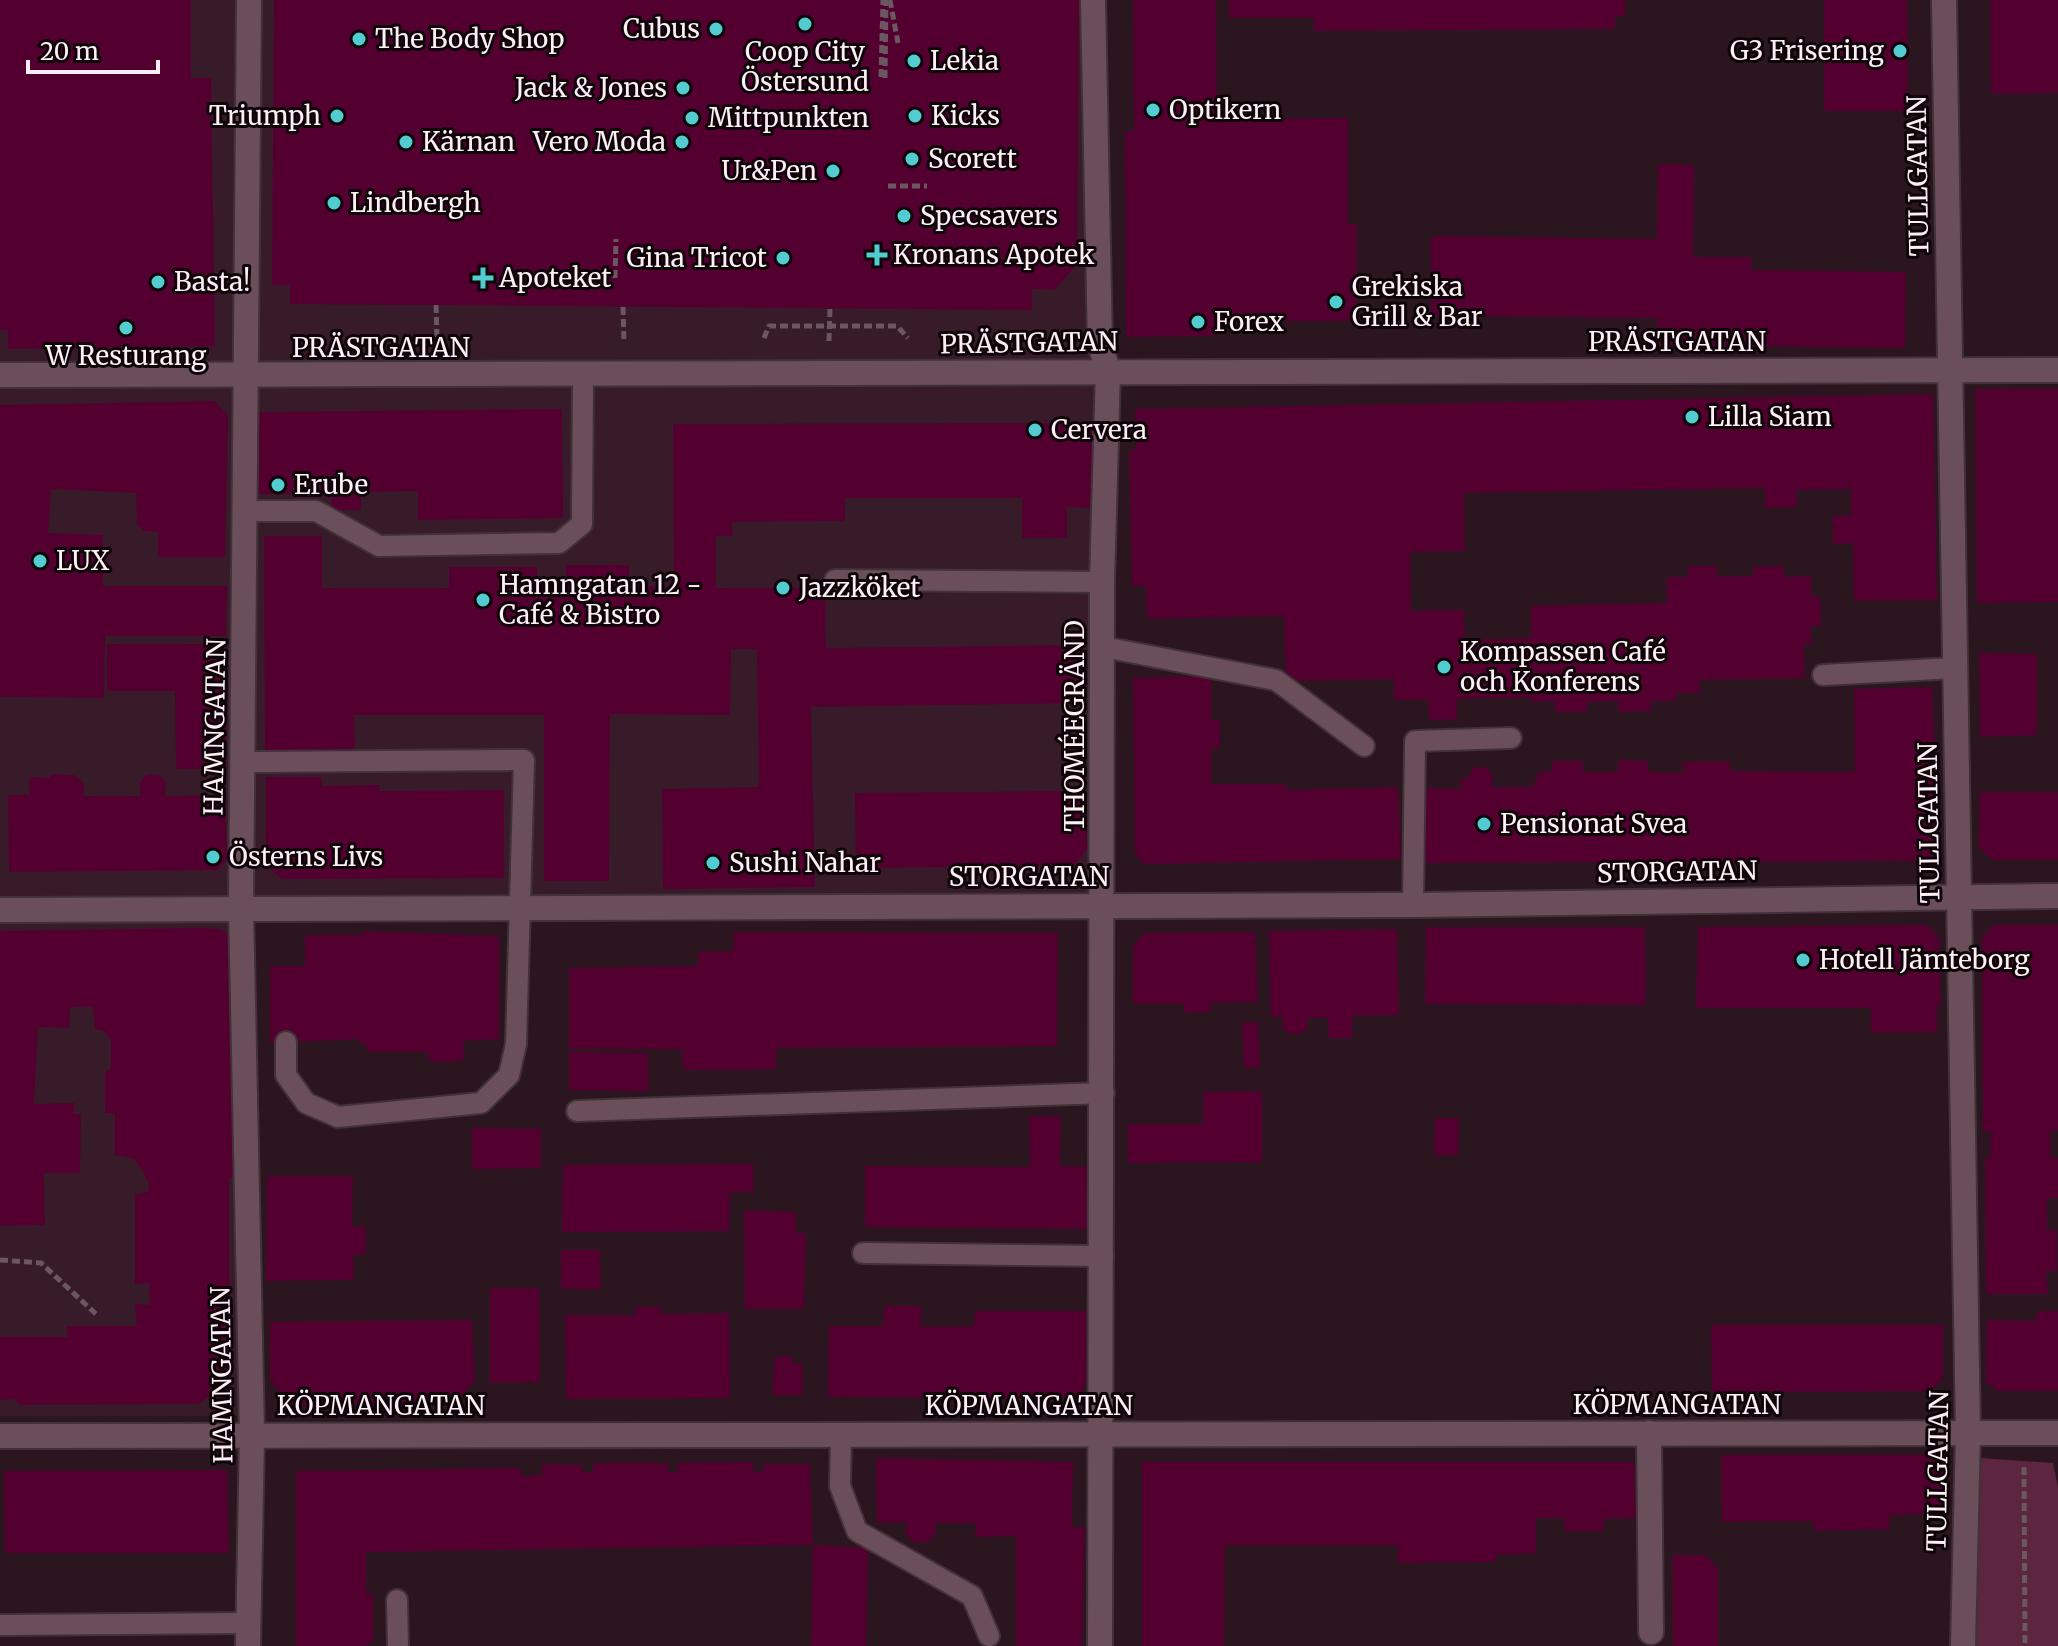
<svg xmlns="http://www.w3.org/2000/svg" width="2058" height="1646" font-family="Merriweather,serif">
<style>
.built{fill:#381b28}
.green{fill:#5d2640}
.building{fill:#530031}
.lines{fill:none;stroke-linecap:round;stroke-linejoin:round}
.lane-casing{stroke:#413138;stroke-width:24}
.street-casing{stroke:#413138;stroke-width:28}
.path{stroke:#6b5760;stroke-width:5;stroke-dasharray:8 4;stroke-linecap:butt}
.lane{stroke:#6a4f5b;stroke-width:20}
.street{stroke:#6a4f5b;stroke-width:24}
.poi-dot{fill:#52ccd0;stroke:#0d0508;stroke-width:3}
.labels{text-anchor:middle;stroke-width:6;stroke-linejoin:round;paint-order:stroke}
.poi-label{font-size:26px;fill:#ffeef5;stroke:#0d0508;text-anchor:start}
.street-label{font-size:26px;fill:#ffeef5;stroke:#0d0508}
</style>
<rect width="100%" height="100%" fill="#2b151f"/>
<polygon class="built" points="0,0 1095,0 1096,895 237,897 237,1416 0,1416"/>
<polygon class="green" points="1979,1458 2053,1463 2058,1487 2058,1646 1976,1646"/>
<g class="building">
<polygon points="0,0 191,0 191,78 211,78 215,346 8,349 8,330 0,330"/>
<polygon points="274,0 1079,0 1077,265 1054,290 1032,289 1032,310 290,304 290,285 272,285"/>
<polygon points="1133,0 1216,0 1217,119 1348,118 1348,224 1357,224 1357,321 1227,321 1226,309 1214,309 1214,336 1126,337 1125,131 1134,131"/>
<polygon points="1229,0 1625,0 1625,16 1615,16 1615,29 1314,31 1314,18 1229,18"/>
<polygon points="1824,0 1907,0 1908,111 1824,111"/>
<polygon points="1991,0 2058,0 2058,93 1991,94"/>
<polygon points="1658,164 1694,165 1693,257 1751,257 1751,270 1906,272 1905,348 1657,345 1657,318 1431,316 1431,236 1657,239"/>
<polygon points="1975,389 2058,389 2058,602 1977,603"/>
<polygon points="1933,394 1937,600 1854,601 1853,543 1833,544 1833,516 1851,515 1851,489 1796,490 1797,507 1765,508 1765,488 1464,493 1465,551 1410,552 1411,611 1464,610 1465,640 1531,638 1531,606 1667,603 1667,577 1689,577 1688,566 1717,566 1717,577 1753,576 1753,567 1784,566 1784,577 1811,576 1811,596 1820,596 1821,626 1811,626 1811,644 1804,644 1805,678 1700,680 1700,693 1676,693 1676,701 1651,701 1651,711 1618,712 1618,701 1587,702 1587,712 1555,712 1555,701 1532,702 1532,697 1457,699 1457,719 1429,720 1428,700 1394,700 1394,679 1286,681 1284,616 1147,619 1146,586 1132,586 1129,450 1136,450 1135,409"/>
<polygon points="215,401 228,416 225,557 158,557 158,532 144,531 137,524 136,493 51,489 48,533 103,535 103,586 227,586 226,636 105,636 104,698 0,697 0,405"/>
<polygon points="562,409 563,518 418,520 418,491 361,492 361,510 331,510 332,494 251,494 251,412"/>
<polygon points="1092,423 1093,508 1067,507 1067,538 1022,538 1022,498 845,498 845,521 732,522 733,536 716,536 716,588 825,588 826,648 1078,645 1079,703 811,707 815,887 663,889 662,789 759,787 757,649 731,649 730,715 610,714 609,881 544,881 544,715 354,715 355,752 265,752 264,536 322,536 322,588 449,588 449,567 537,567 537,577 566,577 566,565 629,565 629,586 674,587 673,424"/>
<polygon points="107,644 226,644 226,769 176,769 175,691 107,691"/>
<polygon points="1979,653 2037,654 2037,735 1980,737"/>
<polygon points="1211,676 1211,720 1220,719 1220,749 1211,749 1211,784 1286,784 1286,790 1398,787 1401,859 1144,864 1135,853 1133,678"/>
<polygon points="1932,687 1939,849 1924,861 1424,863 1425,788 1461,789 1459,779 1467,779 1474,767 1487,768 1493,775 1492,787 1533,787 1539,772 1553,771 1552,761 1583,761 1583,772 1618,772 1618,760 1648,761 1649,772 1683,773 1683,762 1730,761 1730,771 1855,772 1854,689"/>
<polygon points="52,774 74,775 84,783 83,796 140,796 140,782 146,775 158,774 166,783 165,796 225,795 227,859 218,870 9,872 8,795 29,795 30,777 49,778"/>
<polygon points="266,777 321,777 322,786 380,785 379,791 504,790 504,878 282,879 266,866"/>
<polygon points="1086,791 1087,849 1074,866 856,868 855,793"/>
<polygon points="1980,792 2058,792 2058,860 1993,860 1979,848"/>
<polygon points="1927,925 1939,938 1941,1005 1937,1005 1937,1032 1871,1033 1871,1008 1696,1008 1698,927"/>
<polygon points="1994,925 2058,925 2058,1131 2050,1131 2051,1158 2058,1158 2058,1198 2047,1198 2047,1230 2057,1230 2057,1271 2046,1271 2048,1294 1986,1294 1985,1158 1990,1158 1991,1131 1983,1132 1982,937"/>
<polygon points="1426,927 1645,927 1646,1005 1425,1004"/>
<polygon points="199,928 220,929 229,934 235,947 236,1178 229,1178 229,1380 199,1404 20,1405 14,1399 0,1400 0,1337 68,1337 66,1326 137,1326 135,1304 150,1305 149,1283 135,1284 135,1194 148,1192 149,1183 135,1159 115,1155 115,1113 105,1113 105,1072 111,1069 111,1040 104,1031 95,1029 93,1007 70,1007 69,1028 38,1027 34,1104 75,1103 73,1114 81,1114 80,1173 44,1173 45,1225 0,1226 0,931"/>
<polygon points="1397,929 1399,1015 1353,1016 1352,1038 1329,1038 1328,1018 1308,1018 1308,1027 1300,1034 1287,1033 1282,1026 1283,1016 1271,1017 1269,931"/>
<polygon points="363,931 499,936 499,1039 464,1041 463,1061 430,1062 428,1052 367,1052 366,1044 359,1044 360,1039 270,1043 270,966 305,966 305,935 363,935"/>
<polygon points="734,932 1058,933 1057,1046 777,1048 776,1069 683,1070 682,1049 569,1049 569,968 698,966 698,952 733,951"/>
<polygon points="1255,932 1258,1002 1210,1003 1211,1012 1184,1013 1184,1004 1133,1004 1133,946 1144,933"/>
<polygon points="1258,1022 1260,1067 1244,1068 1242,1023"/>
<polygon points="569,1052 648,1053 649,1091 569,1090"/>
<polygon points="1262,1091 1262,1162 1128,1163 1128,1124 1203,1124 1203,1092"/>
<polygon points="1029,1116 1061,1117 1060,1166 1087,1167 1087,1229 865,1227 865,1166 1030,1167"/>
<polygon points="1435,1118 1459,1118 1458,1155 1434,1155"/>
<polygon points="472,1128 541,1129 541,1168 472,1169"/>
<polygon points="753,1164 754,1192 730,1192 729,1231 562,1232 563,1165"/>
<polygon points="267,1176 353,1176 352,1226 365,1226 366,1254 353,1255 354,1280 266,1281"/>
<polygon points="744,1210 796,1212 796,1233 806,1233 804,1309 745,1309"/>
<polygon points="561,1250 600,1250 601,1289 561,1289"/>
<polygon points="490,1288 539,1288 540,1382 490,1383"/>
<polygon points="884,1306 921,1306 921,1327 974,1326 975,1311 1086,1311 1087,1378 1083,1391 1070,1398 828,1397 829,1326 883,1326"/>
<polygon points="635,1307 662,1307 662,1314 729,1313 730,1398 566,1399 565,1315 636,1315"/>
<polygon points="2037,1311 2058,1311 2058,1391 1998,1391 1986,1382 1987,1320 2036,1321"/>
<polygon points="472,1320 475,1380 455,1404 291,1405 270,1380 270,1322"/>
<polygon points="1711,1325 1943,1325 1943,1378 1931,1391 1712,1392"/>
<polygon points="792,1356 793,1364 802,1363 803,1395 772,1395 775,1357"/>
<polygon points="1721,1455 1945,1455 1947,1514 1890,1515 1889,1529 1814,1531 1814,1521 1722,1522"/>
<polygon points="876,1458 1073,1462 1072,1527 1085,1527 1082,1646 1016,1646 1016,1536 975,1537 976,1523 936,1523 935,1536 925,1543 914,1542 906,1535 906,1522 877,1523"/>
<polygon points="753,1462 753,1471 763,1472 763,1464 810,1464 813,1545 366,1552 366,1592 373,1594 373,1642 365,1646 296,1646 296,1471 520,1468 522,1476 543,1475 541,1464 582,1465 583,1472 593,1472 593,1463 668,1463 668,1472 678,1472 678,1463"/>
<polygon points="1142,1462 1634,1462 1636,1518 1604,1519 1604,1531 1564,1531 1565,1518 1536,1518 1536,1553 1495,1555 1496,1562 1398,1563 1398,1545 1225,1545 1224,1646 1142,1646"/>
<polygon points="227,1470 229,1553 5,1553 4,1471"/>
<polygon points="813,1545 868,1548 866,1646 811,1646"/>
<polygon points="1673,1555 1706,1555 1718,1569 1718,1646 1673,1646"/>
</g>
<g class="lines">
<g class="lane-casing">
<g id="lane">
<polyline points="245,511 316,511 379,546 559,543 582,524 583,376"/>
<polyline points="835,580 1102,582"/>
<polyline points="1103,647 1276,680 1364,746"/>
<polyline points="1823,675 1955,668"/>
<polyline points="242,762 524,760 516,1044 509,1075 481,1103 338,1117 306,1103 286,1075 286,1042"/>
<polyline points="1413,905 1415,741 1511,738"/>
<polyline points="577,1111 1104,1093"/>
<polyline points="863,1253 1103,1256"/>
<polyline points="841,1434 840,1486 857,1531 972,1596 989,1636"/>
<polyline points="397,1600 398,1646"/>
<polyline points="1,1625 249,1623"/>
</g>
</g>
<g class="street-casing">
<g id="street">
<polyline points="1093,0 1100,345 1108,370 1102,582 1100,1646"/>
<polyline points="1944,0 1968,1433 1963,1646"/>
<polyline points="0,375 2058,370"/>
<polyline points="0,910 1413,905 2058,896"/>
<polyline points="1649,1433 1651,1632"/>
<polyline points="0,1436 2058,1433"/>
<polyline points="248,1646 252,1434 241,908 249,0"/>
</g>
</g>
<g class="path">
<polyline points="890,0 898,43"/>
<polyline points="881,77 883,0"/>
<polyline points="885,78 886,0"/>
<polyline points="888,186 927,186"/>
<polyline points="615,278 616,239"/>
<polyline points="436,305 437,339"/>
<polyline points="623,307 624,342"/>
<polyline points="764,338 769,326 897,326 908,338"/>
<polyline points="829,341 830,309"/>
<polyline points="0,1260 41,1263 96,1314"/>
<polyline points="2024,1467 2025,1646"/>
</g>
<use href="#lane" class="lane"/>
<use href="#street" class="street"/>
</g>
<g class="poi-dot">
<circle cx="805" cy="24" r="8"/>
<circle cx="716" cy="29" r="8"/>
<circle cx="359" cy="39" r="8"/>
<circle cx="1900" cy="51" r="8"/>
<circle cx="914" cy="61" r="8"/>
<circle cx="683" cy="88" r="8"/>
<circle cx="1153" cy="110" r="8"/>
<circle cx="337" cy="116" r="8"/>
<circle cx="915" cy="116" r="8"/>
<circle cx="692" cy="118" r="8"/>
<circle cx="406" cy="142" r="8"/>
<circle cx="682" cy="142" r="8"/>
<circle cx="912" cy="159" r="8"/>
<circle cx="833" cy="171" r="8"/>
<circle cx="334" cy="203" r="8"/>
<circle cx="904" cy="216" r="8"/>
<path d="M873 243h8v8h8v8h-8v8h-8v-8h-8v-8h8z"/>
<circle cx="783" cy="258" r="8"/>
<path d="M479 266h8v8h8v8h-8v8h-8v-8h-8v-8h8z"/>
<circle cx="158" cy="282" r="8"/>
<circle cx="1336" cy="302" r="8"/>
<circle cx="1198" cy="322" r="8"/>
<circle cx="126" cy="328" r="8"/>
<circle cx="1692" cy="417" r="8"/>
<circle cx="1035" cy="430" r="8"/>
<circle cx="278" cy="485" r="8"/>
<circle cx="40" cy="561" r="8"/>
<circle cx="783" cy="588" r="8"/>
<circle cx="483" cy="600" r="8"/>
<circle cx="1444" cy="667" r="8"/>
<circle cx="1484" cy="824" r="8"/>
<circle cx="213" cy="857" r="8"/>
<circle cx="713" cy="863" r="8"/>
<circle cx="1803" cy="960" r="8"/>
</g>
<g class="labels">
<g class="poi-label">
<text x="700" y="38" text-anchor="end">Cubus</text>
<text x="375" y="48">The Body Shop</text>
<text x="1884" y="60" text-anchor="end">G3 Frisering</text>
<text x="805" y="61" text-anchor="middle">Coop City<tspan x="805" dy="30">Östersund</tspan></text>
<text x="930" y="70">Lekia</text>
<text x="667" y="97" text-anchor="end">Jack &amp; Jones</text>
<text x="1169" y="119">Optikern</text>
<text x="321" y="125" text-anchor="end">Triumph</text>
<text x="931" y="125">Kicks</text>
<text x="708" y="127">Mittpunkten</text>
<text x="422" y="151">Kärnan</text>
<text x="666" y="151" text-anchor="end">Vero Moda</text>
<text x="928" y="168">Scorett</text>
<text x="817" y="180" text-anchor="end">Ur&amp;Pen</text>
<text x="350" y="212">Lindbergh</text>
<text x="920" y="225">Specsavers</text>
<text x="893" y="264">Kronans Apotek</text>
<text x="767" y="267" text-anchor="end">Gina Tricot</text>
<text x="499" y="287">Apoteket</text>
<text x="174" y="291">Basta!</text>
<text x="1352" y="296">Grekiska<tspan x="1352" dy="30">Grill &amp; Bar</tspan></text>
<text x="1214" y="331">Forex</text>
<text x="126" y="365" text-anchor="middle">W Resturang</text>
<text x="1708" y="426">Lilla Siam</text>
<text x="1051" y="439">Cervera</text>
<text x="294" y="494">Erube</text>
<text x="56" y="570">LUX</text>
<text x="499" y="594">Hamngatan 12 -<tspan x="499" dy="30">Café &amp; Bistro</tspan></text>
<text x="799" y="597">Jazzköket</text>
<text x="1460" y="661">Kompassen Café<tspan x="1460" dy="30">och Konferens</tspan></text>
<text x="1500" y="833">Pensionat Svea</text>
<text x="229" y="866">Österns Livs</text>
<text x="729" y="872">Sushi Nahar</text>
<text x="1819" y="969">Hotell Jämteborg</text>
</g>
<g class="street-label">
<text transform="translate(1918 176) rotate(-91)" y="9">TULLGATAN</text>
<text x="1677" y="351">PRÄSTGATAN</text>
<text transform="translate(1029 343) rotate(-1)" y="9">PRÄSTGATAN</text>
<text x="381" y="357">PRÄSTGATAN</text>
<text transform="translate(1075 726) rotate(-90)" y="9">THOMÉEGRÄND</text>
<text transform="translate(215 727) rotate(-89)" y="9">HAMNGATAN</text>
<text transform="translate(1929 823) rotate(-91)" y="9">TULLGATAN</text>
<text transform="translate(1677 872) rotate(-1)" y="9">STORGATAN</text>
<text x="1029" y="886">STORGATAN</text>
<text transform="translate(222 1375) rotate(-91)" y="9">HAMNGATAN</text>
<text x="1677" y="1414">KÖPMANGATAN</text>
<text x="381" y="1415">KÖPMANGATAN</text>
<text x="1029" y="1415">KÖPMANGATAN</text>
<text transform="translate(1938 1471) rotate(-89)" y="9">TULLGATAN</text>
</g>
</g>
<path d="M28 60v12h130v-12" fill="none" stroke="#ffeef5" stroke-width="4"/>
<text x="40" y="60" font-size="24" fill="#ffeef5" stroke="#0d0508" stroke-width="6" paint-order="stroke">20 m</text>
</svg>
